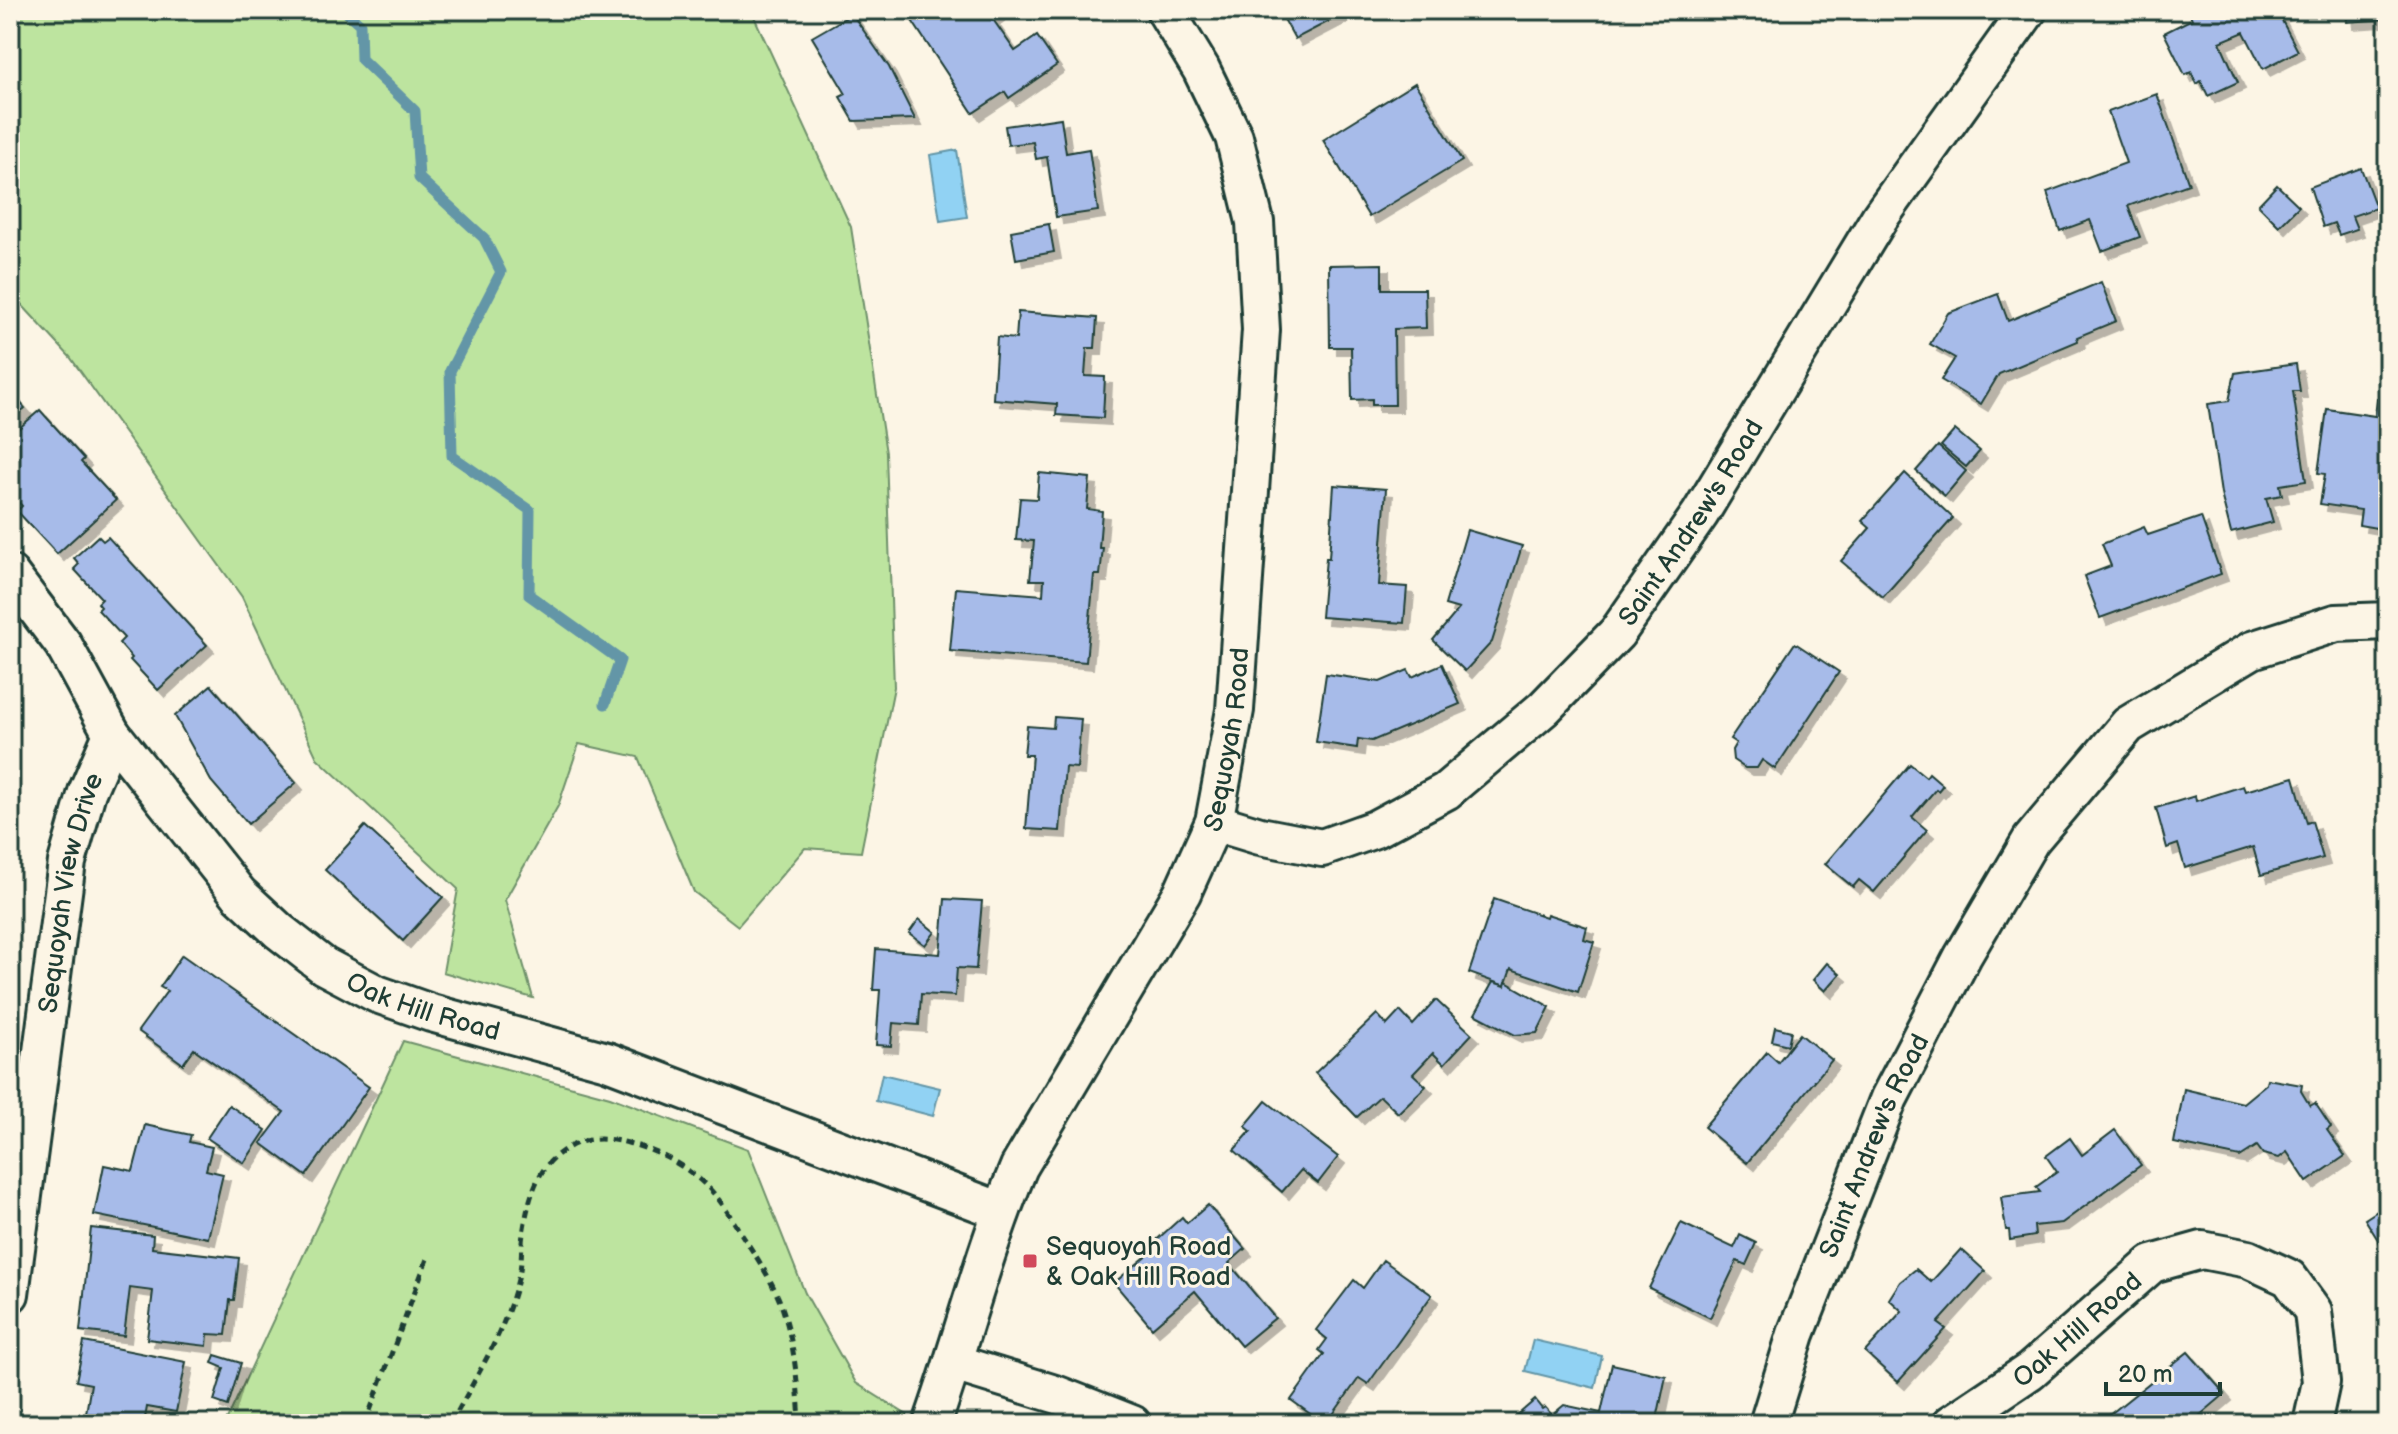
<svg xmlns="http://www.w3.org/2000/svg" width="2398" height="1434" font-family="'Balsamiq Sans',sans-serif">
<style>
.green{fill:#bde49f;stroke:#6e906a;stroke-width:2}
.water{fill:#91d2f3;stroke:#6396a7;stroke-width:2}
.lines{fill:none;stroke-linecap:round;stroke-linejoin:round}
.stream{stroke:#6396a7;stroke-width:11}
.building{fill:#a7bbe9;stroke:#1f3d34;stroke-width:2;filter:url(#shadow)}
.minor-casing{stroke:#1f3d34;stroke-width:42}
.path{stroke:#1f3d34;stroke-width:5;stroke-dasharray:8 6;stroke-linecap:butt}
.minor{stroke:#fcf5e5;stroke-width:36}
.poi-dot{fill:#d1495b;stroke:#fcf5e5;stroke-width:3}
.labels{text-anchor:middle;stroke-width:6;stroke-linejoin:round;paint-order:stroke}
.street-label{font-size:26px;fill:#1f3d34;stroke:#fcf5e5}
.poi-label{font-size:26px;fill:#1f3d34;stroke:#fcf5e5;text-anchor:start}
</style>
<defs>
<filter id="shadow"><feDropShadow dx="7" dy="7" stdDeviation="0" flood-color="#0004"/></filter>
</defs>
<rect width="100%" height="100%" fill="#fcf5e5"/>
<filter id="ink" filterUnits="userSpaceOnUse"><feTurbulence type="fractalNoise" baseFrequency=".0125" numOctaves="2"/><feDisplacementMap in="SourceGraphic" scale="16" xChannelSelector="R" yChannelSelector="G"/><feConvolveMatrix kernelMatrix="1 2 1 2 8 2 1 2 1" color-interpolation-filters="sRGB"/></filter>
<g filter="url(#ink)">
<g class="green">
<polygon points="10,10 751,10 851,227 886,453 894,687 861,852 805,848 738,926 694,892 638,757 579,744 558,806 505,900 533,998 443,972 458,889 317,758 242,597 70,357 10,292"/>
<polygon points="403,1041 610,1097 748,1149 805,1293 856,1383 907,1415 904,1424 225,1424"/>
</g>
<g class="water">
<polygon points="957,150 967,217 940,221 930,155"/>
<polygon points="882,1074 940,1088 933,1116 876,1101"/>
<polygon points="1533,1340 1602,1356 1595,1388 1525,1371"/>
</g>
<g class="lines">
<polyline class="stream" points="344,10 360,24 361,59 415,111 419,178 484,238 501,272 450,371 452,456 530,510 529,595 620,660 605,704"/>
</g>
<g class="building">
<polygon points="905,10 1002,10 992,18 1015,51 1037,36 1057,65 1009,98 1005,92 973,113"/>
<polygon points="1279,10 1338,10 1341,15 1295,39"/>
<polygon points="2188,10 2285,10 2286,13 2279,15 2298,51 2263,69 2244,32 2220,42 2238,82 2208,96 2201,81 2197,84 2191,72 2185,75 2164,33 2192,19"/>
<polygon points="2346,10 2388,10 2388,19 2347,22"/>
<polygon points="852,14 889,67 915,119 854,121 840,97 846,94 812,37"/>
<polygon points="1415,83 1462,161 1369,217 1323,140"/>
<polygon points="2157,94 2189,184 2128,206 2140,237 2102,251 2090,220 2060,231 2047,192 2126,163 2108,112"/>
<polygon points="1061,118 1066,153 1089,149 1098,211 1056,217 1047,157 1036,159 1033,142 1008,145 1005,126"/>
<polygon points="2361,168 2376,208 2352,216 2357,229 2339,235 2334,223 2323,227 2310,187"/>
<polygon points="2277,185 2299,206 2279,226 2258,205"/>
<polygon points="1049,224 1054,252 1016,259 1011,231"/>
<polygon points="1382,264 1382,289 1425,289 1426,328 1394,329 1395,405 1372,405 1372,399 1352,400 1351,347 1330,347 1329,265"/>
<polygon points="2101,282 2116,321 2077,337 2078,341 1999,374 1981,404 1941,380 1955,358 1930,344 1948,313 1998,294 2008,321"/>
<polygon points="1018,312 1097,318 1095,348 1087,348 1085,376 1105,377 1103,418 1056,415 1057,404 993,399 997,337 1016,339"/>
<polygon points="2296,364 2300,391 2293,391 2306,481 2280,485 2282,495 2266,498 2273,522 2231,533 2221,494 2208,404 2229,401 2235,373"/>
<polygon points="10,391 25,408 10,420"/>
<polygon points="2377,399 2388,400 2388,530 2359,525 2361,510 2320,504 2325,474 2318,473 2327,409 2375,416"/>
<polygon points="40,410 84,459 81,462 116,500 57,554 17,511 22,506 10,493 10,436"/>
<polygon points="1955,430 1980,451 1966,467 1941,446"/>
<polygon points="1938,446 1966,471 1945,496 1916,471"/>
<polygon points="1039,473 1090,478 1087,509 1102,511 1099,548 1103,548 1100,575 1094,575 1086,662 950,651 956,588 1043,595 1044,580 1030,580 1034,541 1016,540 1020,498 1037,499"/>
<polygon points="1905,473 1953,518 1883,597 1841,561 1870,528 1862,521"/>
<polygon points="1334,485 1386,489 1379,585 1407,587 1404,623 1321,617 1326,558 1329,558"/>
<polygon points="2201,517 2221,574 2100,618 2084,576 2111,566 2102,544 2144,527 2148,535"/>
<polygon points="1467,530 1522,546 1492,642 1465,671 1433,640 1459,609 1445,605"/>
<polygon points="98,536 103,541 108,537 207,645 158,690 130,660 132,658 119,643 124,638 98,610 101,607 98,603 102,599 74,569 79,564 74,558"/>
<polygon points="1795,643 1839,672 1775,769 1762,760 1757,768 1745,768 1733,760 1732,750 1736,743 1730,739"/>
<polygon points="1442,664 1460,704 1372,741 1358,739 1357,748 1316,742 1326,674 1380,682 1408,670 1412,677"/>
<polygon points="211,685 296,783 248,824 211,781 175,716"/>
<polygon points="1054,717 1081,719 1077,768 1065,767 1060,831 1026,829 1032,755 1024,755 1027,726 1053,728"/>
<polygon points="1910,764 1926,777 1929,773 1943,785 1938,791 1936,789 1912,817 1927,830 1874,892 1859,880 1853,887 1825,864"/>
<polygon points="2294,777 2307,823 2312,821 2323,858 2261,875 2253,847 2185,868 2178,844 2167,848 2156,808 2195,796 2196,801 2243,786 2245,791"/>
<polygon points="365,826 443,897 403,941 325,870"/>
<polygon points="945,899 982,901 976,969 957,968 955,996 921,994 919,1025 893,1023 891,1046 876,1045 880,990 873,990 876,949 940,954"/>
<polygon points="1494,899 1546,917 1547,914 1587,927 1584,939 1594,942 1578,992 1511,969 1505,986 1469,973"/>
<polygon points="919,919 935,932 925,945 909,933"/>
<polygon points="182,955 369,1087 306,1176 261,1143 284,1112 194,1049 183,1064 138,1031 167,991 160,987"/>
<polygon points="1827,963 1840,974 1825,991 1813,980"/>
<polygon points="1493,982 1505,986 1506,982 1550,1007 1537,1033 1515,1035 1475,1014"/>
<polygon points="1436,1000 1472,1034 1444,1064 1433,1053 1413,1074 1426,1086 1398,1113 1380,1096 1357,1117 1315,1073 1377,1014 1387,1025 1400,1011 1413,1025"/>
<polygon points="1775,1027 1791,1031 1788,1045 1772,1041"/>
<polygon points="1800,1034 1832,1060 1747,1163 1704,1127 1767,1052 1778,1062"/>
<polygon points="2267,1079 2302,1085 2301,1091 2310,1106 2315,1103 2331,1127 2327,1130 2345,1156 2307,1182 2287,1152 2279,1158 2263,1154 2257,1146 2240,1157 2174,1143 2184,1089 2243,1103 2266,1084"/>
<polygon points="1266,1101 1338,1157 1318,1183 1301,1170 1282,1192 1234,1150 1251,1131 1245,1126"/>
<polygon points="229,1105 266,1130 244,1163 207,1138"/>
<polygon points="145,1125 191,1135 189,1142 212,1147 206,1170 223,1174 208,1238 94,1215 104,1165 133,1171"/>
<polygon points="2115,1130 2141,1165 2062,1223 2034,1226 2035,1236 2010,1240 2009,1230 2006,1230 2001,1197 2040,1192 2036,1187 2057,1172 2046,1156 2070,1138 2082,1155"/>
<polygon points="2388,1204 2388,1256 2365,1219"/>
<polygon points="1208,1205 1245,1249 1229,1263 1275,1318 1241,1346 1195,1291 1152,1328 1114,1283 1155,1249 1151,1245 1182,1217 1187,1223"/>
<polygon points="1681,1223 1734,1248 1740,1235 1756,1243 1746,1265 1737,1261 1710,1318 1649,1288"/>
<polygon points="91,1228 153,1235 152,1248 239,1258 234,1300 230,1300 226,1335 208,1334 207,1346 147,1339 153,1291 130,1288 124,1336 80,1331"/>
<polygon points="1961,1249 1985,1271 1938,1323 1946,1329 1898,1382 1865,1352 1902,1311 1889,1299 1900,1282 1916,1269 1931,1282"/>
<polygon points="1383,1260 1432,1295 1368,1384 1359,1378 1326,1424 1324,1424 1291,1400 1324,1354 1319,1350 1327,1339 1316,1330 1354,1280 1363,1288"/>
<polygon points="84,1342 186,1362 176,1412 147,1407 144,1424 80,1424 81,1418 85,1419 91,1384 76,1381"/>
<polygon points="2188,1352 2225,1394 2199,1416 2206,1424 2098,1424"/>
<polygon points="215,1355 241,1363 228,1406 214,1401 224,1368 212,1363"/>
<polygon points="1612,1364 1666,1376 1656,1424 1507,1424 1535,1400 1542,1409 1545,1407 1552,1415 1564,1405 1601,1413"/>
</g>
<g class="lines">
<g class="minor-casing">
<g id="minor">
<path id="s1" d="M10 574 63 644 112 734 239 894 279 931 324 966 377 994 431 1013 607 1061 1001 1211"/>
<path id="s2" d="M1214 822 1260 836 1322 848 1375 829 1446 791 1544 708 1617 633 1700 514 1880 217 2028 10"/>
<path id="s3" d="M10 1294 67 862 87 792 112 734"/>
<polyline points="954,1363 1058,1395 1132,1424"/>
<path id="s4" d="M932 1424C962 1339 984 1250 1019 1167L1182 893 1214 822 1235 710 1261 330 1255 222 1234 137 1201 69 1165 10"/>
<path id="s5" d="M1768 1424 1796 1334 1889 1098 1963 956 2031 840 2128 725 2252 650 2336 623 2388 621"/>
<path id="s6" d="M1951 1424 2030 1371 2152 1264 2202 1250 2248 1259 2289 1278 2313 1311 2321 1382 2312 1424"/>
</g>
</g>
<g class="path">
<polyline points="365,1424 427,1259"/>
<path d="M451 1424C477 1374 509 1326 520 1270 522 1258 521 1246 523 1234 527 1208 534 1174 555 1157 578 1137 600 1136 628 1143 660 1151 694 1170 715 1195 727 1209 736 1226 746 1241 760 1262 775 1286 783 1310 795 1347 798 1386 800 1424"/>
</g>
<use href="#minor" class="minor"/>
</g>
</g>
<rect class="poi-dot" x="1022" y="1253" width="16" height="16" rx="4"/>
<g class="labels">
<g class="street-label">
<text dy="9" stroke="none"><textPath href="#s2" startOffset="614">Saint Andrew's Road</textPath></text>
<text dy="9" stroke="none"><textPath href="#s4" startOffset="752">Sequoyah Road</textPath></text>
<text dy="9" stroke="none"><textPath href="#s3" startOffset="406">Sequoyah View Drive</textPath></text>
<text dy="9" stroke="none"><textPath href="#s1" startOffset="614">Oak Hill Road</textPath></text>
<text dy="9" stroke="none"><textPath href="#s5" startOffset="298">Saint Andrew's Road</textPath></text>
<text dy="9" stroke="none"><textPath href="#s6" startOffset="158">Oak Hill Road</textPath></text>
</g>
<g class="poi-label">
<text x="1046" y="1255">Sequoyah Road<tspan x="1046" dy="30">&amp; Oak Hill Road</tspan></text>
</g>
</g>
<rect width="2398" height="1434" fill="none" stroke="#fcf5e5" stroke-width="40"/>
<rect x="20" y="20" width="2358" height="1394" fill="none" stroke="#1f3d34" stroke-width="3" filter="url(#ink)"/>
<path d="M2106 1382v12h114v-12" fill="none" stroke="#1f3d34" stroke-width="4"/>
<text x="2118" y="1382" font-size="24" fill="#1f3d34" stroke="#fcf5e5" stroke-width="6" paint-order="stroke">20 m</text>
</svg>
